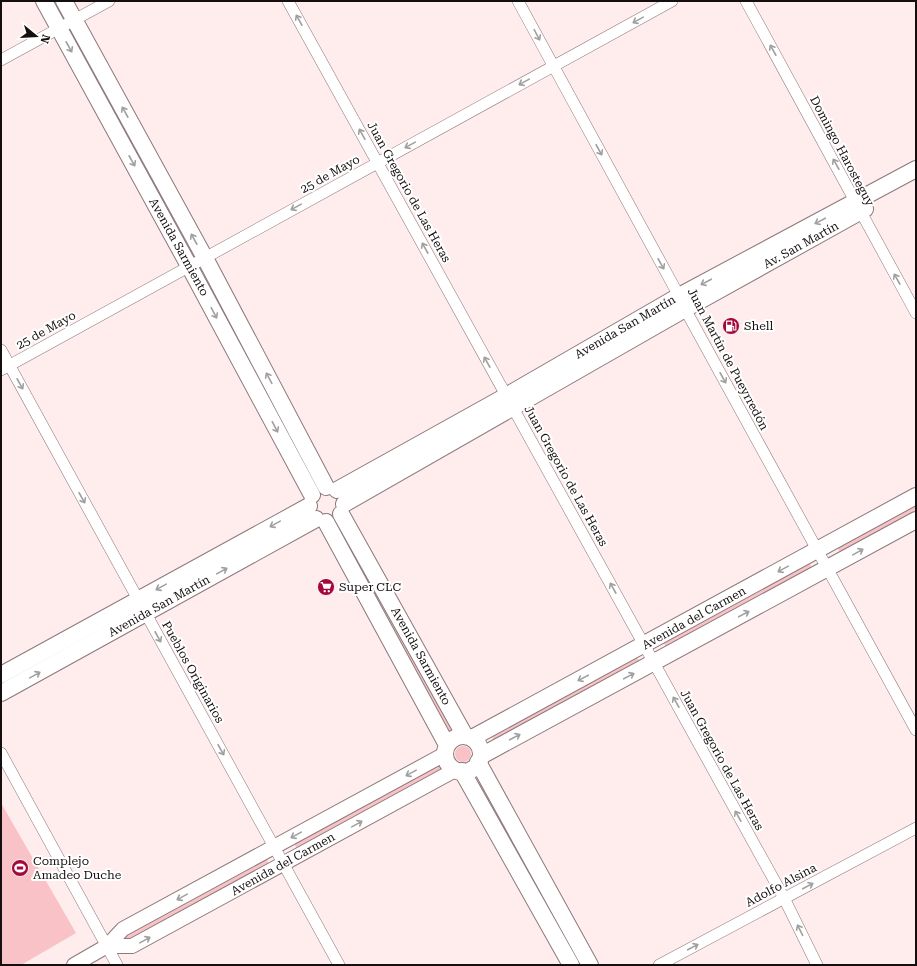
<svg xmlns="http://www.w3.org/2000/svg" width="917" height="966" font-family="'Roboto Serif',serif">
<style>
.green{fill:#f9c2c6}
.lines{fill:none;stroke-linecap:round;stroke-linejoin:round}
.minor-casing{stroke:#8b787a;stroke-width:12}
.tertiary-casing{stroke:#8b787a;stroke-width:16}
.secondary-casing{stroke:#8b787a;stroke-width:18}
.minor{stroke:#fff;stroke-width:11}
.tertiary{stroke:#fff;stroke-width:14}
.secondary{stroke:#fff;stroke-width:16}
.oneway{stroke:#a19f9f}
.labels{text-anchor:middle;stroke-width:4;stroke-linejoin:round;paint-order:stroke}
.street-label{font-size:12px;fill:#150e0f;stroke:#fff}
.poi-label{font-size:12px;fill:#150e0f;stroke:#fff;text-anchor:start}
</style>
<rect width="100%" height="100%" fill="#ffedee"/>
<g class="green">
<polygon points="80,44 189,245 186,246 77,46"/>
<polygon points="205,275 314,475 311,477 202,277"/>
<polygon points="916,502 916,510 840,552 836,546"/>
<polygon points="344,529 453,730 450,732 341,531"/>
<polygon points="809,562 812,568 666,648 663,641"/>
<polygon points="636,656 640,662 494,741 491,735"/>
<circle cx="463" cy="754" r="8"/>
<polygon points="440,764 443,770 297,849 294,843"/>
<polygon points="482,780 582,965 578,965 478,782"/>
<polygon points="1,803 76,933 21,965 1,965"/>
<polygon points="266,858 269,864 124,943 120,937"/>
</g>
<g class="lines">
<g class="minor-casing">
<g id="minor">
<polyline points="288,1 784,898 817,965"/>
<polyline points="518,1 679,296 685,309 916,730"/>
<polyline points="746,1 916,313"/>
<polyline points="1,60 109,1"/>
<polyline points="1,350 339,965"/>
<polyline points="1,370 672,1"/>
<polyline points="1,753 117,965"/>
<polyline points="659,965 916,828"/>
</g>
</g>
<g class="tertiary-casing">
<g id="tertiary">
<polyline points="107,946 132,946 455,770"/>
<polyline points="74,965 107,946 123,929 445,754"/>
</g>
</g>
<g class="secondary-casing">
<g id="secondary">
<polyline points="44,1 189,266 312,495"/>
<polyline points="64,1 205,258 326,487"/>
<polyline points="337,490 506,396 679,296 916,169"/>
<polyline points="344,504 685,309 865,209"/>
<polyline points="341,514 465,736"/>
<polyline points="326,522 447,745"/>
<polyline points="1,675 309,506"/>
<polyline points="1,693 316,519"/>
<circle cx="463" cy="754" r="18"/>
<polyline points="472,738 916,496"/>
<polyline points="481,756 916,520"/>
<polyline points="478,762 590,965"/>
<polyline points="462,771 571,965"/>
</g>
</g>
<use href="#minor" class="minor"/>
<use href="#tertiary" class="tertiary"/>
<use href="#secondary" class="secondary"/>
</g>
<defs><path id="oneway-shaft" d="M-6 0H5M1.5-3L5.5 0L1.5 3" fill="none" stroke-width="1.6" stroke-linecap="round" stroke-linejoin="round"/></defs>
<g class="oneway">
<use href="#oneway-shaft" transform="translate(299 20) rotate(-119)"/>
<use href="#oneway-shaft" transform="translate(638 20) rotate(151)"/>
<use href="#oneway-shaft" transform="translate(537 35) rotate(62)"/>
<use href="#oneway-shaft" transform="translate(69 47) rotate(61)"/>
<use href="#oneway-shaft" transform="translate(773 50) rotate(-119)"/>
<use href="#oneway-shaft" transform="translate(524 82) rotate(151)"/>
<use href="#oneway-shaft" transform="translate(125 112) rotate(-119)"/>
<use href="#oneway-shaft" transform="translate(362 134) rotate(-119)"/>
<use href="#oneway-shaft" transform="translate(410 145) rotate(151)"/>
<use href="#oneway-shaft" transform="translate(599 150) rotate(61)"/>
<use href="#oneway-shaft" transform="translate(132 161) rotate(61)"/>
<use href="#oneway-shaft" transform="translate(836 164) rotate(-119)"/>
<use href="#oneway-shaft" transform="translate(296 207) rotate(151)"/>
<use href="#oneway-shaft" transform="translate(820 221) rotate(152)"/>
<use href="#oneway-shaft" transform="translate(194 239) rotate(-119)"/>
<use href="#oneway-shaft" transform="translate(425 248) rotate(-119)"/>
<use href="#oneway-shaft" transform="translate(661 264) rotate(61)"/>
<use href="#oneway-shaft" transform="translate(897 279) rotate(-119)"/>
<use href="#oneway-shaft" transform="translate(706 282) rotate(152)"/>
<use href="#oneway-shaft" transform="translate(214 313) rotate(62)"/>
<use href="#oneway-shaft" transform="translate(487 362) rotate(-119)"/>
<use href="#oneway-shaft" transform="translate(269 378) rotate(-118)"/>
<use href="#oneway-shaft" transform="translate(723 378) rotate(61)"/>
<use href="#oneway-shaft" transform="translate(20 384) rotate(61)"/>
<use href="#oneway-shaft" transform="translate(275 427) rotate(62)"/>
<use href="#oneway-shaft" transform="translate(82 498) rotate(61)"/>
<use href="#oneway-shaft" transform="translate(275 524) rotate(151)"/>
<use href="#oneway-shaft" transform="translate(858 552) rotate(-29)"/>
<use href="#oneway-shaft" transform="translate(783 569) rotate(151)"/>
<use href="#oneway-shaft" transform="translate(222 571) rotate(-29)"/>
<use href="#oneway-shaft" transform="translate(161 587) rotate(151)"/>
<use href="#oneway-shaft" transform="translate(613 588) rotate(-119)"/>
<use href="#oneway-shaft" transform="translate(744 614) rotate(-28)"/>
<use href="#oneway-shaft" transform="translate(158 637) rotate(61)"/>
<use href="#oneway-shaft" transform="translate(35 675) rotate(-29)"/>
<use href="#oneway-shaft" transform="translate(629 676) rotate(-28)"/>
<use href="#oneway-shaft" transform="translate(583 678) rotate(152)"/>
<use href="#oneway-shaft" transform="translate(676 702) rotate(-119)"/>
<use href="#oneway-shaft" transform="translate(515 737) rotate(-28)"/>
<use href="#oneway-shaft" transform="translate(221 750) rotate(61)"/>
<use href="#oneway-shaft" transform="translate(411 773) rotate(151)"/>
<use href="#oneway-shaft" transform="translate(738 816) rotate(-119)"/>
<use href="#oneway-shaft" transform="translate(357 824) rotate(-29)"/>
<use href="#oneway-shaft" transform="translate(296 835) rotate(151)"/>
<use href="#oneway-shaft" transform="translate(808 886) rotate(-28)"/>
<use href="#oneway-shaft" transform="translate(182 897) rotate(151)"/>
<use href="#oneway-shaft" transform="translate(800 930) rotate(-117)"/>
<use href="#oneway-shaft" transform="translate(145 940) rotate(-29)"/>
<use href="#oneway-shaft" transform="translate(693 947) rotate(-28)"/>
</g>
<defs>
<g id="fuel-disc" transform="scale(0.9)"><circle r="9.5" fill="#a4093c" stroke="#fff"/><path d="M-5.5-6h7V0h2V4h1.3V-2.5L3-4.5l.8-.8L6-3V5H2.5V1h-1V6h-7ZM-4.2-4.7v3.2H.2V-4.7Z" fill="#fff"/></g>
<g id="supermarket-disc" transform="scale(0.9)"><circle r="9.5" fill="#a4093c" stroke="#fff"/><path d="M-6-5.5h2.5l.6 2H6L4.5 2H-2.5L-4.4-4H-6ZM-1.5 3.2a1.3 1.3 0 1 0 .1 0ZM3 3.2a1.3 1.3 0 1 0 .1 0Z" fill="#fff"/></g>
<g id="stadium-disc" transform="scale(0.9)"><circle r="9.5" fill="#a4093c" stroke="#fff"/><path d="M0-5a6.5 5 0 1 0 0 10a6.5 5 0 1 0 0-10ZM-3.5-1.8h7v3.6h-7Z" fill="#fff"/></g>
</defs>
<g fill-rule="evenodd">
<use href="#fuel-disc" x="731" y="326"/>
<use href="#supermarket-disc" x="326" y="587"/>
<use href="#stadium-disc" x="20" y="868"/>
</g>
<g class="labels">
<g class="street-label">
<text transform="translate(842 151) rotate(62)" y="4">Domingo Harosteguy</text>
<text transform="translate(330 174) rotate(-29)" y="4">25 de Mayo</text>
<text transform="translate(409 192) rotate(61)" y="4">Juan Gregorio de Las Heras</text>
<text transform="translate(801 245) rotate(-29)" y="4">Av. San Martín</text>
<text transform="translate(179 247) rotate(61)" y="4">Avenida Sarmiento</text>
<text transform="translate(625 327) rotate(-30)" y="4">Avenida San Martín</text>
<text transform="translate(46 330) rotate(-29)" y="4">25 de Mayo</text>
<text transform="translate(728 359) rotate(62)" y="4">Juan Martín de Pueyrredón</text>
<text transform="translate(566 476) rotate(61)" y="4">Juan Gregorio de Las Heras</text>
<text transform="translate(159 606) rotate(-29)" y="4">Avenida San Martín</text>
<text transform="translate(694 618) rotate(-29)" y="4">Avenida del Carmen</text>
<text transform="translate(421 656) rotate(61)" y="4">Avenida Sarmiento</text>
<text transform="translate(193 672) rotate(61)" y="4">Pueblos Originarios</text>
<text transform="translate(722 760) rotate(61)" y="4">Juan Gregorio de Las Heras</text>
<text transform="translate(283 864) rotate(-29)" y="4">Avenida del Carmen</text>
<text transform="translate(781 885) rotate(-28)" y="4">Adolfo Alsina</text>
</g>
<g class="poi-label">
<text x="744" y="330">Shell</text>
<text x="339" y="591">Super CLC</text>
<text x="33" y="865">Complejo<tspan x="33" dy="14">Amadeo Duche</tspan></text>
</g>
</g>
<rect width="917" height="966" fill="none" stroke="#150e0f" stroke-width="4"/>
<g transform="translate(36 36) rotate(108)" stroke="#ffffff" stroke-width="3" paint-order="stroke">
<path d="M0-3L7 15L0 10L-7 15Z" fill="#150e0f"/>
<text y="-6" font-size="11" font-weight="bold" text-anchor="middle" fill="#150e0f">N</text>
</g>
</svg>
